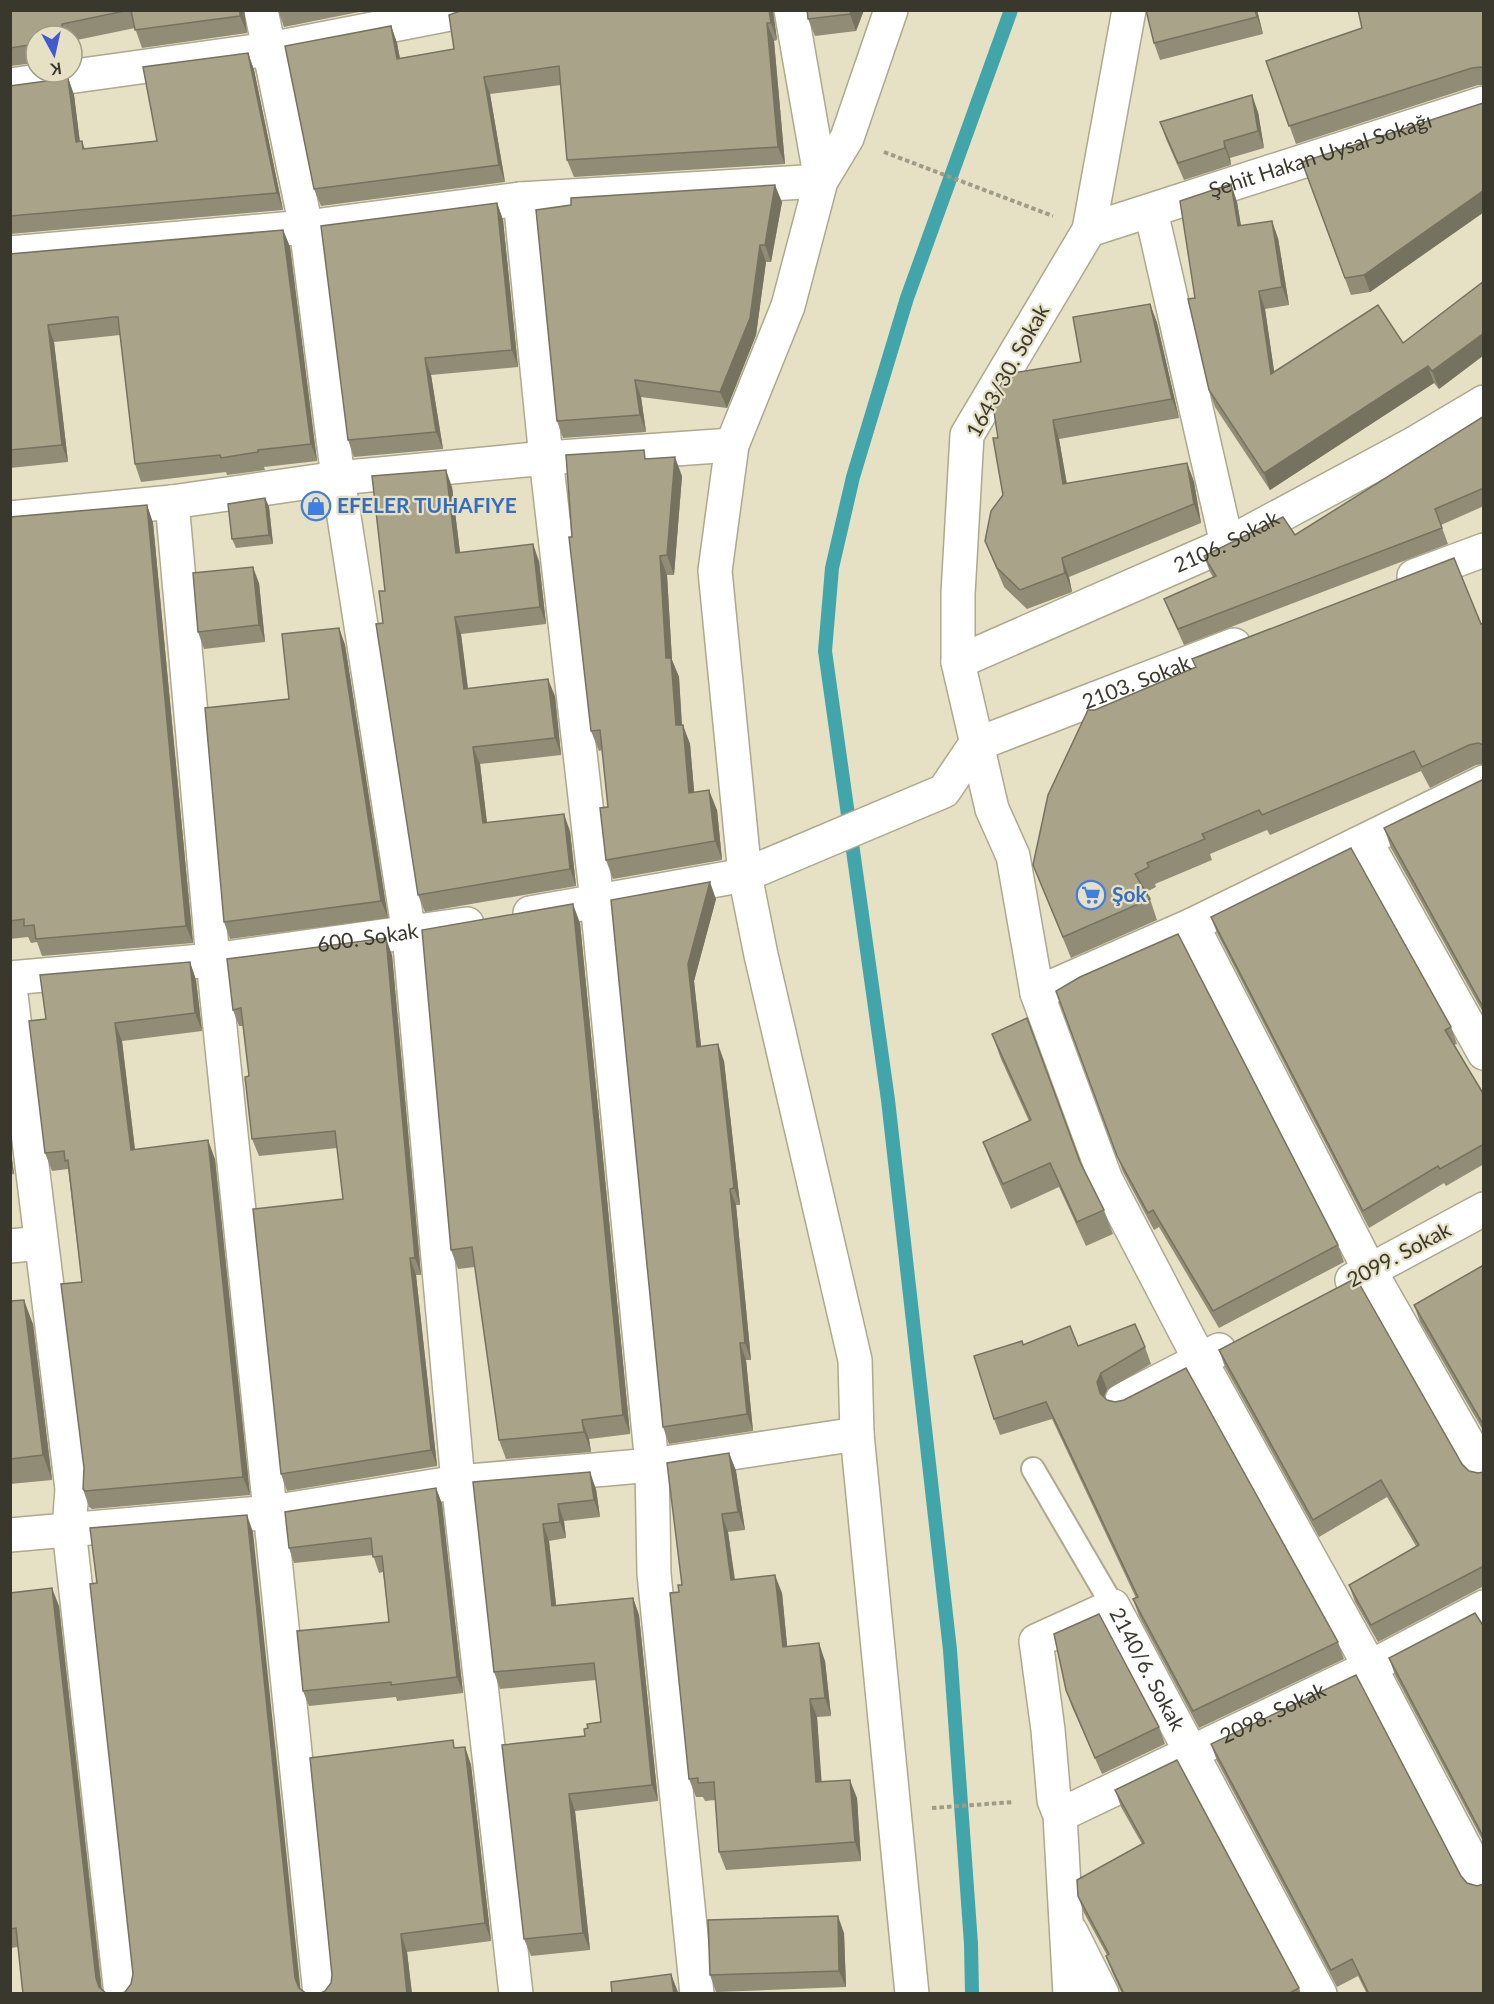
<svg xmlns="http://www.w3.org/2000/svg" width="1494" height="2004" font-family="Lato,sans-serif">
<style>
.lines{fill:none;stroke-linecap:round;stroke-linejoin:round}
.stream{stroke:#41a5a9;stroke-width:14}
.lane-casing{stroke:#ada88e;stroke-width:26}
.street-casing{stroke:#ada88e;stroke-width:36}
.secondary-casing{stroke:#ada88e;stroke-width:36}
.path{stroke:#9f9b87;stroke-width:4;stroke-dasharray:4.5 3;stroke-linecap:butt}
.lane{stroke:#fff;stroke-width:22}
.street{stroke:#fff;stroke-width:33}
.secondary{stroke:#fff;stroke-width:33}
.wall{fill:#908c76}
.shaded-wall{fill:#767260}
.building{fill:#a8a389;stroke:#767260;stroke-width:1.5}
.labels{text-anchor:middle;stroke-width:4.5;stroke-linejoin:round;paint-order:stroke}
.street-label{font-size:21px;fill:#3a382d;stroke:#e6e0c5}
.shop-label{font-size:21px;font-weight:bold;fill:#366cbe;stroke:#e6e0c5;text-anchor:start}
</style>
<rect width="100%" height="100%" fill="#e6e0c5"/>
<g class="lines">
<polyline class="stream" points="972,1994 971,1944 950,1650 888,1100 825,651 832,568 853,477 907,298 1011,10"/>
<g class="lane-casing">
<polyline id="lane" points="1033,1469 1113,1606"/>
</g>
<g class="street-casing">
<g id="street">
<polyline points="261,10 306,227 338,478 409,934 458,1482 516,1994"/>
<polyline points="891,10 847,138 821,181 788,306 732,445 715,571 745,875 761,955 855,1360 857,1434 912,1994"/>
<polyline points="1129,10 1089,230 967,435 958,594 958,662 992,809 1013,856 1037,993 1106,1180 1200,1360 1370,1667 1484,1884"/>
<polyline points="10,85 270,49 470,10"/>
<polyline points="1151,211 1227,544"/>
<path id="s1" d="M1089 230 1484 103"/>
<polyline points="10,253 306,227 520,199"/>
<polyline points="172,502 213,960 320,1994"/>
<polyline points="10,518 172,502 338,478 546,458 732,445"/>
<path id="s2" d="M958 662 1227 544 1415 443 1484 402"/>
<polyline points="1366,842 1484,1053"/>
<polyline points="1192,925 1370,1271 1484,1471"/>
<polyline points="10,987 72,1489 69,1529 121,1994"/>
<polyline points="1037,993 1192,925 1484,782"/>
<polyline points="10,1246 41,1243"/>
<polyline points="1352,1280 1484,1209"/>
<polyline points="1122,1400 1219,1350"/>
<polyline points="10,1535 272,1512 458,1482 652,1465 857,1434"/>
<path id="s3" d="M1060 1815 1370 1667 1484 1607"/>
<polyline points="1071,1932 1102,1994"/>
<polyline points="697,1994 654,1574 652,1465 597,901 546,458 520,199 821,181 791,10"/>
<path id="s4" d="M1070 1994 1060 1815 1054 1800 1048 1730 1036 1641 1113 1606 1320 1994"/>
</g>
</g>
<g class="secondary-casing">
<g id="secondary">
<polyline points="1414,576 1484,550"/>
<path id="s5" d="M530 913 745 875 944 791 975 745 1234 645"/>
<path id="s6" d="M10 978 213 960 467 924"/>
</g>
</g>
<g class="path">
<polyline points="884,152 1053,216"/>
<polyline points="932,1808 1014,1802"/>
</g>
<use href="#lane" class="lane"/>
<use href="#street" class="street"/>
<use href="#secondary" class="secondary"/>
</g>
<g class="wall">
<polygon points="10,10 244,10 247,33 142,48 135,28 72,41 72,36 36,36 36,63 10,66"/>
<polygon points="278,10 369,10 284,27"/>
<polygon points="864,10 856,31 815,36 808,19"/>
<polygon points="1257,10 1263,34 1160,60 1154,43"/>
<polygon points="1484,10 1484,85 1478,85 1296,144 1266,61 1362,28"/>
<polygon points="773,13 777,40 774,41 785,164 574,177 567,160 561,85 490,94 505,182 321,206 314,189 391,26 397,43 400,58 454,49"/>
<polygon points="248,53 254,70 283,210 10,234 10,86 68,78 74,95 80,142 82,141 85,149 157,141"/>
<polygon points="1483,103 1484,212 1370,292 1351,295 1302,162"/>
<polygon points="1258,112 1264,148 1230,158 1231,165 1184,180 1166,139 1160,122"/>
<polygon points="1231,184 1237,202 1241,226 1278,238 1289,305 1265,309 1274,372 1403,343 1484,281 1484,355 1439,389 1434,383 1270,490 1215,407 1209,390 1195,298"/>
<polygon points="782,202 771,262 766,262 756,335 727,408 641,397 646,432 563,438 557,421 571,205"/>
<polygon points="497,203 503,220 518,367 431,375 443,449 354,457 348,440"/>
<polygon points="283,230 290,247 317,461 264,467 265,470 227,475 226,472 141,482 135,464 120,335 54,342 68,462 10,468 10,254"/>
<polygon points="1150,304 1157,323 1179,418 1059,439 1067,484 1187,463 1194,482 1201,523 1069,577 1072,592 1027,609 1004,587 985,541 1003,495 998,438 1081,362"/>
<polygon points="1484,416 1484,506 1441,525 1448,544 1184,645 1170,614 1164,599 1213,577 1210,572 1204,556 1295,535"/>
<polygon points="647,459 682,476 674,575 667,575 672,660 679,677 682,725 690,744 694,792 717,810 722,860 613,879 606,860 608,807 602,750 599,751 591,731 572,537"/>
<polygon points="452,487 460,552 539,561 546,624 461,634 468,689 555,696 561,755 480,764 487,823 570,831 576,886 425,912 418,895 385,591"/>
<polygon points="265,498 269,507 273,544 236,548 232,539"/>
<polygon points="147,505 153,523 193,943 42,956 37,942 31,943 28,937 10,939 10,517"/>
<polygon points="259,583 265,642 204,649 198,632"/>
<polygon points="1484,623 1484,764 1476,765 1430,788 1421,771 1270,835 1267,830 1210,854 1212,860 1155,884 1156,887 1146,892 1150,899 1157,920 1071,958 1033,865 1095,710 1196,668 1192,659 1481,624"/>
<polygon points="339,628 345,645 388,918 230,939 224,922 289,699"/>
<polygon points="1484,779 1484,1014 1391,848 1384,828"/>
<polygon points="716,899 694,981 701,1046 724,1061 740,1205 736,1205 751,1360 746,1360 753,1431 669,1444 663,1427 611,900"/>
<polygon points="1211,917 1451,1027 1457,1044 1454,1045 1484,1095 1484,1164 1446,1186 1444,1183 1369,1228 1217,933"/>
<polygon points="580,923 630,1434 589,1439 591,1452 506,1459 499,1440 475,1267 458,1269 451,1250"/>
<polygon points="392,955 421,1275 416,1275 437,1466 287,1491 281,1474 343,1199 337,1148 259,1156 252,1139 249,1076 243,1026 239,1026 233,1010"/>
<polygon points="190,962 196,980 202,1031 122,1041 135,1149 215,1159 250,1495 92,1509 89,1507 83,1489 84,1468 82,1282 68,1169 52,1171 45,1153 46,1019"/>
<polygon points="1056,991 1338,1245 1344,1262 1219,1328 1159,1227 1154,1230 1123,1172"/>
<polygon points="992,1034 1080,1162 1104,1210 1113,1234 1086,1246 1059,1187 1011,1209 992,1166 983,1142 1029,1121 1001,1059"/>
<polygon points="10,1144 14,1174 10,1175"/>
<polygon points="1484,1268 1484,1432 1420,1322 1414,1305"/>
<polygon points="10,1301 33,1324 52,1480 10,1484"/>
<polygon points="1023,1345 1145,1347 1151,1364 1107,1390 1104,1397 1338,1642 1344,1659 1199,1728 1139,1616 1133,1599 1136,1598 1052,1419 1000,1435 994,1419"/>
<polygon points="1219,1350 1462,1464 1469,1471 1478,1473 1484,1472 1484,1586 1378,1642 1355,1602 1349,1585 1416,1546 1387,1497 1319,1537 1225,1367"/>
<polygon points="729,1453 736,1471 745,1530 728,1532 735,1579 782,1593 787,1646 825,1661 831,1716 817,1717 821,1782 857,1798 861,1861 726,1870 719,1852 715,1800 705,1801 703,1797 696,1797 689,1779 682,1585"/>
<polygon points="473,1482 596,1489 600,1517 564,1521 566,1538 549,1541 556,1605 633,1598 639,1615 658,1801 575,1811 590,1950 531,1956 524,1939 585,1736 588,1728 601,1722 596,1680 500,1689 494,1672"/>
<polygon points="436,1488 442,1504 463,1693 397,1701 396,1697 309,1706 303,1691 389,1622 383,1572 379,1573 373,1555 294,1563 289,1548"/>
<polygon points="10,1593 59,1606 102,1989 23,1994 18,1947 10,1948"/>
<polygon points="1484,1627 1484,1843 1395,1675 1389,1658"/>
<polygon points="1066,1690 1159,1727 1165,1744 1102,1774 1072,1707"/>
<polygon points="1211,1744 1461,1876 1467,1883 1477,1886 1484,1994 1367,1994 1358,1976 1337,1987 1217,1761"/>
<polygon points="465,1747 471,1765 491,1941 407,1952 412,1994 319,1994 325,1991 331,1983 456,1748"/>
<polygon points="1115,1790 1299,1988 1301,1994 1122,1994 1112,1972 1106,1956 1107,1955 1084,1913 1078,1896 1142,1844 1121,1807"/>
<polygon points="844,1933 846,1987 716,1992 710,1975"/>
</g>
<g class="shaded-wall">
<polygon points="240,10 244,10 247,33 240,16"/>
<polygon points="769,10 773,10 777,40 771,23"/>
<polygon points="851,10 864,10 856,31 850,14"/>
<polygon points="1255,10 1257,10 1263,34 1257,17"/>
<polygon points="767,23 774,41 785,164 778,147"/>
<polygon points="62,24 66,36 63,36"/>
<polygon points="391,26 397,43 403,76 397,59"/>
<polygon points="248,53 254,70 283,210 277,193"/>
<polygon points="484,77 490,94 505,182 499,165"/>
<polygon points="68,78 74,95 82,160 76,142"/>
<polygon points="1252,95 1258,112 1264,148 1258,131"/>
<polygon points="1224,141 1230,158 1231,165 1225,148"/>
<polygon points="1231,184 1237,202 1244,244 1238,226"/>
<polygon points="775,185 782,202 771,262 765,245"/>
<polygon points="1481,191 1484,199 1484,212 1370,292 1364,275"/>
<polygon points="497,203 503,220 518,367 512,350"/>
<polygon points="1272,221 1278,238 1289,305 1282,287"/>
<polygon points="283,230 290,247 317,461 311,444"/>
<polygon points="760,245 766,262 756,335 727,408 720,392"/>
<polygon points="1259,291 1265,309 1277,391 1271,374"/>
<polygon points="1150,304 1157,323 1179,418 1172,399"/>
<polygon points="48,325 54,342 68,462 62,445"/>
<polygon points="1484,333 1484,355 1439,389 1432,371"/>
<polygon points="425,358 431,375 443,449 436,432"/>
<polygon points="1428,366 1434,383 1270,490 1264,473"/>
<polygon points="635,380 641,397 646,432 640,415"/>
<polygon points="1053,420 1059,439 1070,503 1063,484"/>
<polygon points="675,457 682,476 674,575 667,555"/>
<polygon points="1187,463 1194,482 1201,523 1194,504"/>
<polygon points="446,470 452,487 462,570 456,553"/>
<polygon points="265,498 269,507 273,544 269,535"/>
<polygon points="147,505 153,523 193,943 186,926"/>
<polygon points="533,544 539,561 546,624 540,607"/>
<polygon points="660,556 667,575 672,660 679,677 683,745 676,725 666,658"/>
<polygon points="1062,558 1069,577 1072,592 1065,573"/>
<polygon points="253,567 259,583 265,642 259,625"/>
<polygon points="455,617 461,634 470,706 464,689"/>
<polygon points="339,628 345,645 388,918 381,901"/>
<polygon points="548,679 555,696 561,755 555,738"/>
<polygon points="683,725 690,744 696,812 689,793"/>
<polygon points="473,747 480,764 489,840 483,823"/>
<polygon points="709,790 717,810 722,860 715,841"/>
<polygon points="564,814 570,831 576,886 570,869"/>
<polygon points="710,882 716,899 694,981 703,1064 697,1047 688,964"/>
<polygon points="573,904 580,923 630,1434 623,1415"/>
<polygon points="386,938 392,955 421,1275 415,1258"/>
<polygon points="190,962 196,980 202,1031 195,1013"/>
<polygon points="115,1023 122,1041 137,1168 131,1150"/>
<polygon points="718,1044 724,1061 740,1205 734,1188"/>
<polygon points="208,1140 215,1159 250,1495 243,1477"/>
<polygon points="10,1144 14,1174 10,1164"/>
<polygon points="730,1189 736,1205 751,1360 745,1343"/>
<polygon points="410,1258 416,1275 437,1466 431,1450"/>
<polygon points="24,1300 33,1324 52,1480 43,1455"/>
<polygon points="740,1343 746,1360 753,1431 747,1414"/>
<polygon points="1101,1373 1107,1390 1103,1399 1100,1393 1097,1382"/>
<polygon points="582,1420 589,1439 591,1452 584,1432"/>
<polygon points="729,1453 736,1471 745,1530 738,1512"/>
<polygon points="590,1472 596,1489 600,1517 594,1500"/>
<polygon points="436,1488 442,1504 463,1693 457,1677"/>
<polygon points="558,1504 564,1521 566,1538 560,1522"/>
<polygon points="722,1514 728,1532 737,1598 731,1580"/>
<polygon points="247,1515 253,1532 301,1994 295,1978"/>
<polygon points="543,1524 549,1541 558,1622 552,1606"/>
<polygon points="775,1575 782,1593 789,1665 783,1647"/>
<polygon points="52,1588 59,1606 102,1994 96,1978"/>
<polygon points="633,1598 639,1615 658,1801 652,1785"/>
<polygon points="819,1643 825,1661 831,1716 825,1698"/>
<polygon points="810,1699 817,1717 823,1801 816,1782"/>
<polygon points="465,1747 471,1765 491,1941 485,1923"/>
<polygon points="850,1780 857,1798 861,1861 855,1842"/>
<polygon points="569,1794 575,1811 590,1950 583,1933"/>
<polygon points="838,1916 844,1933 846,1987 839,1971"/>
<polygon points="401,1934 407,1952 412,1994 407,1994"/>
<polygon points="671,1974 678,1992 678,1994 674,1994"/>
</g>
<g class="building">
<polygon points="10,10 129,10 62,24 63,36 36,36 36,44 10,48"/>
<polygon points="131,10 240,10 240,16 135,30"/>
<polygon points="463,10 769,10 771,23 767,23 778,147 567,160 559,66 484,77 499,165 314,189 285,46 391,26 397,59 454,49 449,15"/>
<polygon points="807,10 851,10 850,14 808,19"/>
<polygon points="1146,10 1255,10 1257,17 1154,43"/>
<polygon points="1358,10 1484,10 1484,68 1481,67 1472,68 1289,126 1266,61 1362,28"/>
<polygon points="248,53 277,193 10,216 10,86 68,78 76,142 82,141 83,149 157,141 143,67"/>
<polygon points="1252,95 1258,131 1224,141 1225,148 1178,163 1160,122"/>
<polygon points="1483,103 1484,190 1364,275 1345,278 1302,162"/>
<polygon points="1231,184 1238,226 1272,221 1282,287 1259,291 1271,374 1378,305 1403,343 1484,281 1484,333 1432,371 1428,366 1264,473 1209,390 1188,299 1195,298 1180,201"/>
<polygon points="775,185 765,245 760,245 750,318 720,392 635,380 640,415 557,421 536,210 571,205 571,198"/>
<polygon points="497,203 512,350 425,358 436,432 348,440 321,226"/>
<polygon points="283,230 311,444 258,450 258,452 221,458 220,455 135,464 118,317 113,317 48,325 62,445 10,450 10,254"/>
<polygon points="1150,304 1172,399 1053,420 1063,484 1187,463 1194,504 1062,558 1065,573 1020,590 997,568 985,541 991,511 1003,495 993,438 998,438 992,399 1007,374 1081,362 1073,317"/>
<polygon points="1484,416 1484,488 1435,509 1442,528 1178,629 1164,599 1216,576 1204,556 1283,517 1295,535"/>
<polygon points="644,450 645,459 675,457 667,555 660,556 666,658 671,658 676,725 683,725 689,793 709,790 715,841 606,860 600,808 608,807 600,730 591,731 569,537 572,537 566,455"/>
<polygon points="446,470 456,553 533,544 540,607 455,617 464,689 548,679 555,738 473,747 483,823 564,814 570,869 418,895 376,624 383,623 379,591 385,591 372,476"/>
<polygon points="265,498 269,535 232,539 228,504"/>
<polygon points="147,505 186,926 36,939 34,925 24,926 24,919 10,921 10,517"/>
<polygon points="1454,558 1481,624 1484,623 1484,745 1478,743 1469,745 1422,767 1414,751 1262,815 1259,810 1202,834 1205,839 1147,863 1149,867 1135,874 1150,899 1063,937 1033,865 1048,795 1088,710 1095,710 1196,667 1192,659"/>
<polygon points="253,567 259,625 198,632 193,573"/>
<polygon points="339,628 381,901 224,922 205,708 289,699 282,634"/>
<polygon points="1484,779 1484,1004 1482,1005 1384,828"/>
<polygon points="1351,848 1451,1027 1445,1030 1484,1095 1484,1144 1440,1169 1438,1166 1363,1211 1211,917"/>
<polygon points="710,882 688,964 697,1047 718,1044 734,1188 730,1189 745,1343 740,1343 747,1414 663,1427 611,900"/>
<polygon points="573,904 623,1415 582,1420 584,1432 499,1440 472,1247 451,1250 422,930"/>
<polygon points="1178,934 1338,1245 1213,1311 1153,1210 1148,1213 1117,1156 1056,991 1080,977"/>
<polygon points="386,938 415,1258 410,1258 431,1450 281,1474 253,1209 343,1199 335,1131 252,1139 245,1077 249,1076 241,1008 233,1010 227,959"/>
<polygon points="190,962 195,1013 115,1023 131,1150 208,1140 243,1477 85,1491 83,1489 84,1468 61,1284 82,1282 68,1160 65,1161 64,1151 45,1153 29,1021 46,1019 40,975"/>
<polygon points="1027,1018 1080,1162 1104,1210 1077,1222 1050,1163 1003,1184 983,1142 1031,1120 992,1034"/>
<polygon points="1482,1266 1484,1268 1484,1426 1414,1305"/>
<polygon points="1356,1278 1462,1464 1469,1471 1478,1473 1484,1472 1484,1566 1371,1625 1349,1585 1419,1545 1381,1480 1313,1520 1219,1350"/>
<polygon points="24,1300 43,1455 10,1459 10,1301"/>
<polygon points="1135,1324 1145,1347 1101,1373 1097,1382 1100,1393 1107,1400 1115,1402 1124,1400 1186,1368 1338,1642 1193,1711 1133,1599 1138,1597 1046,1402 994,1419 974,1356 1022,1341 1023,1345 1070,1326 1078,1346"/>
<polygon points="729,1453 738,1512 722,1514 731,1580 775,1575 783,1647 819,1643 825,1698 810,1699 816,1782 850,1780 855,1842 719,1852 714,1782 698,1783 698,1778 689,1779 670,1593 679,1592 678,1585 682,1585 667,1463"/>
<polygon points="590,1472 594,1500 558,1504 560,1522 543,1524 552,1606 633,1598 652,1785 569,1794 583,1933 524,1939 502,1745 585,1736 584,1729 588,1728 587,1724 601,1722 594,1663 494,1672 473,1482"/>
<polygon points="436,1488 457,1677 391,1685 391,1682 303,1691 297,1631 389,1622 382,1556 373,1557 371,1538 289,1548 285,1512"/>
<polygon points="247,1515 295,1978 299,1988 307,1994 120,1994 125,1992 131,1984 133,1974 90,1584 97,1583 90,1528"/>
<polygon points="52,1588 96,1978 99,1987 106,1993 109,1994 23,1994 16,1928 10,1929 10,1593"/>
<polygon points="1475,1613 1484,1627 1484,1838 1389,1658"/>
<polygon points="1099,1614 1159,1727 1095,1758 1066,1690 1054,1634"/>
<polygon points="1356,1675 1461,1876 1467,1883 1477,1886 1484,1884 1484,1994 1369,1994 1352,1959 1331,1970 1211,1744"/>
<polygon points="453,1740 454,1748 465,1747 485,1923 401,1934 407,1994 319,1994 325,1991 331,1983 332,1975 310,1758"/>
<polygon points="1177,1760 1299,1988 1288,1994 1124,1994 1106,1956 1109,1954 1078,1896 1077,1880 1144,1843 1115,1790"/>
<polygon points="838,1916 839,1971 710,1975 708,1920"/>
<polygon points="671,1974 674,1994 612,1994 611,1982"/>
</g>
<defs>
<g id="shop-ring" transform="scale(1.5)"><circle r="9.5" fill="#e6e0c5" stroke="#3f7fe0" stroke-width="1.5"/><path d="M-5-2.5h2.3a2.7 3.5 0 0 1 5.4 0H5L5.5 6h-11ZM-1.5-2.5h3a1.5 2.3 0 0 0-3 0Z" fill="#3f7fe0"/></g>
<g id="supermarket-ring" transform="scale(1.5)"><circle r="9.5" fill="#e6e0c5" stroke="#3f7fe0" stroke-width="1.5"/><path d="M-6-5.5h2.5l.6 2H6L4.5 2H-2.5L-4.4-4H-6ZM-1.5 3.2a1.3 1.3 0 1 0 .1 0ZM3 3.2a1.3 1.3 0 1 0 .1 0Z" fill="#3f7fe0"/></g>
</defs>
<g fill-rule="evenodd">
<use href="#shop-ring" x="316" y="506"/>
<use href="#supermarket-ring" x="1091" y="895"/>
</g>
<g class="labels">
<g class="street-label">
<text dy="7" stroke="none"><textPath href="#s1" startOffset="243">Şehit Hakan Uysal Sokağı</textPath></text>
<text transform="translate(1008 371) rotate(-61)" y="7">1643/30. Sokak</text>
<text dy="7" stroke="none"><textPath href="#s2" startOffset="294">2106. Sokak</textPath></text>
<text dy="7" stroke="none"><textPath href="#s5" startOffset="663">2103. Sokak</textPath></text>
<text dy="7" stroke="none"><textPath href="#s6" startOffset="360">600. Sokak</textPath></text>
<text transform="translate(1399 1255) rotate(-28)" y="7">2099. Sokak</text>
<text dy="7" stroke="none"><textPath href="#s4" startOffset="512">2140/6. Sokak</textPath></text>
<text dy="7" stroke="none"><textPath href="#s3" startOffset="236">2098. Sokak</textPath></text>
</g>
<g class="shop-label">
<text x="337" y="513">EFELER TUHAFIYE</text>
<text x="1112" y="902">Şok</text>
</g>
</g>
<rect width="1494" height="2004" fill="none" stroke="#3a382d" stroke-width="24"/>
<g transform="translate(54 54) rotate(172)"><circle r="28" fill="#e6e0c5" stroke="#a19d88" stroke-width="1.5"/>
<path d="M0-4.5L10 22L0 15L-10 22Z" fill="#415acd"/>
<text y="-9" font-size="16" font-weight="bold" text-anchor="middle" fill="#3a382d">K</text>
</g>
</svg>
